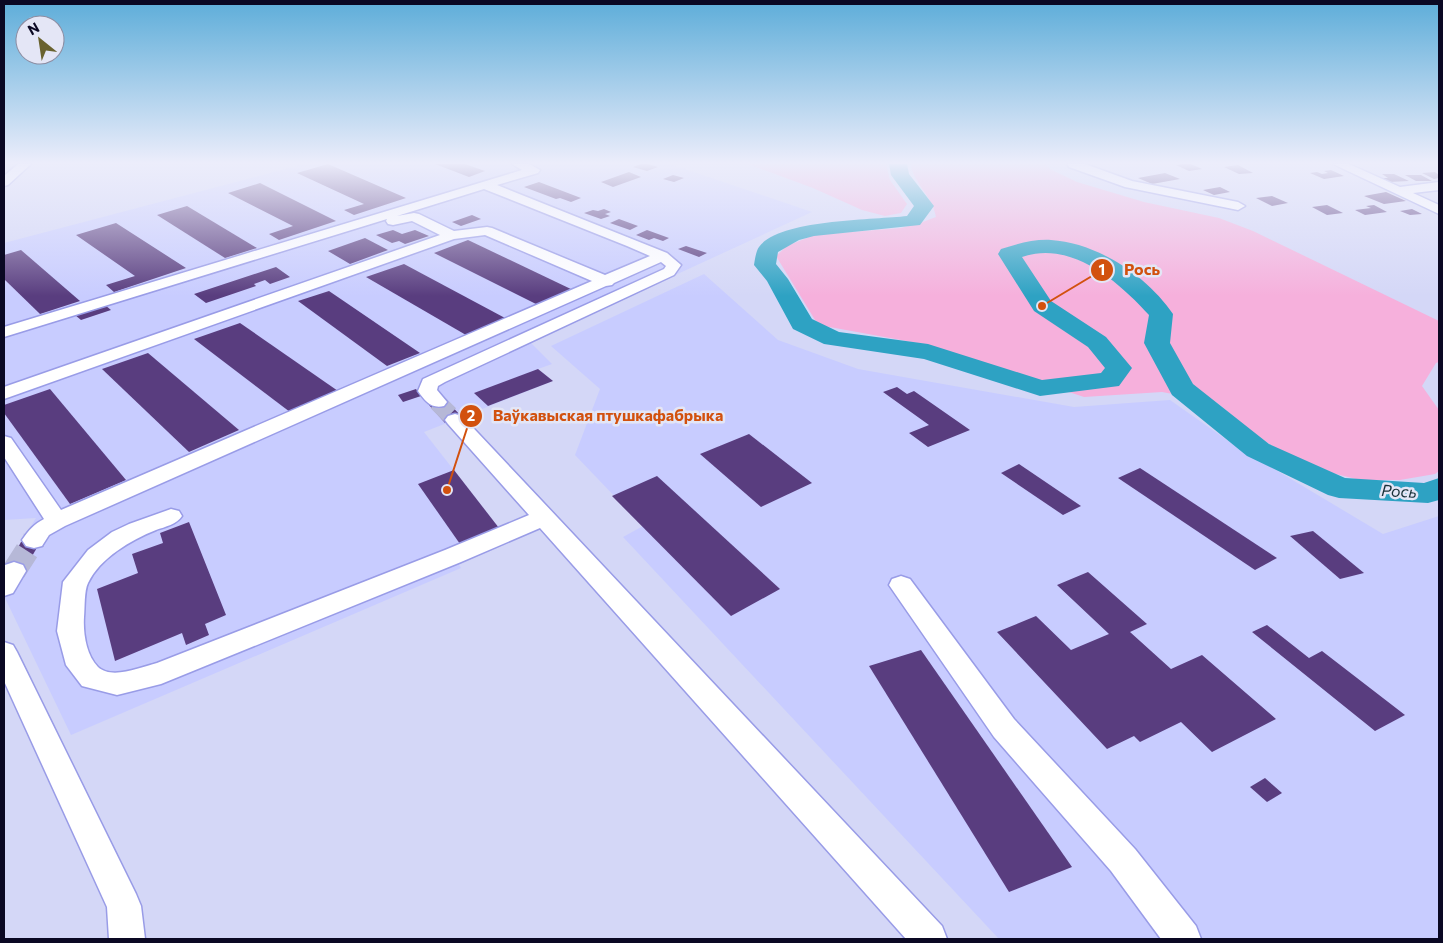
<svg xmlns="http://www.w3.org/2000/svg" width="1443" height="943" font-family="Commissioner,sans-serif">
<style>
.built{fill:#c8ccff}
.green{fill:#f6b0dc}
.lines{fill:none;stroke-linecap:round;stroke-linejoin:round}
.river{fill:#2ea2c3;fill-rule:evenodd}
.building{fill:#593d7f}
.minor-tunnel-far1{stroke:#b6b8d7;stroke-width:18;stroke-dasharray:18 9;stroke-linecap:butt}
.minor-tunnel{stroke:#b6b8d7;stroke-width:24;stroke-dasharray:24 12;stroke-linecap:butt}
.minor-casing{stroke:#999ce7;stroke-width:3}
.minor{fill:#fff;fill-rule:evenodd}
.labels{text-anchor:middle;stroke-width:5;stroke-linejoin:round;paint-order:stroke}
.water-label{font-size:16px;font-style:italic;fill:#172f37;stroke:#e4e6f6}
.leader{fill:none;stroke:#d2510e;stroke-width:2}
.callout-dot{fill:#d2510e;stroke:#e4e6f6;stroke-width:2}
.mark-label{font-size:15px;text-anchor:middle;font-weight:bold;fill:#fff}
.callout-label{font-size:16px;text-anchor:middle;font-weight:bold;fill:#d2510e;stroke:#e4e6f6;stroke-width:5;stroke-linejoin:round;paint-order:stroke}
</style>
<rect width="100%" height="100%" fill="#d4d7f7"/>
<g class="built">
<polygon points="304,164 670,164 812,212 530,342 552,364 538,369 553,381 424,432 499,528 449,549 461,568 71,735 5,598 23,570 4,573 4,570 36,518 4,520 4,243"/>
<polygon points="704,274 778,340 858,369 1074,407 1170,400 1234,445 1383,534 1439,516 1439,939 999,939 623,537 643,526 575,455 600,389 551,346"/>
</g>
<g class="green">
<polygon points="748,164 886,164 890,180 907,204 901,213 885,216 862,210 813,188"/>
<path d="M912 164H1046L1050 169 1077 182 1144 202 1219 218 1253 231 1439 321V362L1436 363 1422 386 1439 410V471L1435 474 1400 480H1360L1328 472 1292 458 1257 436 1216 402 1162 392 1084 397 923 344 824 326 815 320 776 256 787 246 814 235 901 228 920 223 936 217C933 198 916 185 911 167Z"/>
</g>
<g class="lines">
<path class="river" d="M889 164H907L909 174 934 206 920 225 814 236 799 240 778 252 776 264 788 279 812 319 839 332 928 344 1042 380 1101 373 1105 368 1088 347 1034 311 998 254 1001 249C1017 244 1034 239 1051 240 1098 243 1147 276 1173 314L1170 343 1193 384 1269 444 1345 478 1424 483 1439 478V500L1428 503 1339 498 1328 495 1247 456 1172 395 1144 343 1149 315C1118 281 1071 240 1022 257L1051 301 1106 337 1132 368 1119 386 1040 396 924 359 824 344 793 329 767 281 754 265C755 259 756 251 759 247 779 219 874 220 907 216L914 206 891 175Z"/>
</g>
<g class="building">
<polygon points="328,164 406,198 354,215 344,210 364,204 297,173"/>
<polygon points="435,164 465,164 485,171 469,177"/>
<polygon points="641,164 648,164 658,167 647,171 633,167"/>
<polygon points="1182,164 1191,164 1202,169 1189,171 1176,165"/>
<polygon points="1238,165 1253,173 1239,174 1224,167"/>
<polygon points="1331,170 1344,176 1324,179 1310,173 1317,172 1322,174 1328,173 1324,171"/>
<polygon points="629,172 641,177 613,187 601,182"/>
<polygon points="1435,172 1439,175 1439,178 1434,179 1422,173"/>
<polygon points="1165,173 1180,179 1152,184 1138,178"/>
<polygon points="1382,174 1394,174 1409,181 1388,182 1380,178 1388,178"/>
<polygon points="673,175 684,178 674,182 663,179"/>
<polygon points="1405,175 1421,175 1432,181 1416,181"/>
<polygon points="539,182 581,198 571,202 560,198 556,199 524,187"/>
<polygon points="260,183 336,221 279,240 269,234 293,226 228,193"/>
<polygon points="1220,187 1230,192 1214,195 1203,190"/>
<polygon points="1386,192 1406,201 1384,204 1364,196"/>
<polygon points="1272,196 1288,203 1272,206 1256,198"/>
<polygon points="1327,205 1343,213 1327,215 1312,207"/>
<polygon points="1374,205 1387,212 1365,215 1355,210 1371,208 1366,206"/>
<polygon points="187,206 257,248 225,258 157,215"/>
<polygon points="604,209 611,212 605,214 610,216 601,219 584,213 593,210 598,211"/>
<polygon points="1412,209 1422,214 1410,215 1400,211"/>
<polygon points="472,215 481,219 461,226 452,222"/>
<polygon points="619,219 638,226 630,230 610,223"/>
<polygon points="116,223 186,268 114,292 106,285 135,276 76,235"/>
<polygon points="393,230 402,234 415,230 429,236 405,244 399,241 392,243 376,235"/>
<polygon points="647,230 669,238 663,241 654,238 649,240 636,235"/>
<polygon points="365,238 388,250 350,264 328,251"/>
<polygon points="468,240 575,291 540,306 434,253"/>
<polygon points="686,246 707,253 699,257 678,249"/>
<polygon points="21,250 80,301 40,314 4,279 4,255"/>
<polygon points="404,264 505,318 466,335 366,277"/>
<polygon points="276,267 290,277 270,284 265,280 254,284 256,286 206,303 194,294"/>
<polygon points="329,291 420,353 387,366 298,301"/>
<polygon points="105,305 111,310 81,320 75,315"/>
<polygon points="240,323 338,391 290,412 194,339"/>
<polygon points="148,353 239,430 189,452 102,369"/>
<polygon points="538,369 553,381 488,406 474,393"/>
<polygon points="897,387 907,394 914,391 970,430 928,447 909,433 929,425 883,392"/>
<polygon points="50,389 126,480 70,504 4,413 4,405"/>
<polygon points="416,389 421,396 403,402 398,395"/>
<polygon points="445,399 462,417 445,423 429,405"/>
<polygon points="749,434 812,483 761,507 700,454"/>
<polygon points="1019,464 1081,506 1063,515 1001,473"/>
<polygon points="1140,468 1277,558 1255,570 1118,478"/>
<polygon points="454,470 499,528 460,544 418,484"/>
<polygon points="657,476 780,589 731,616 612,496"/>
<polygon points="189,522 226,615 205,624 209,635 186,645 182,633 115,661 97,589 138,573 132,554 163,543 160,533"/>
<polygon points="1313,531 1364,573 1340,579 1290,536"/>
<polygon points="42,539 24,570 4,573 21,542"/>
<polygon points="1088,572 1147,624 1130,632 1171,669 1202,655 1276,719 1212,752 1181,722 1140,742 1134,736 1107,749 997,632 1036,616 1071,650 1109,634 1057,585"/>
<polygon points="1267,625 1309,658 1322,651 1405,715 1375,731 1252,632"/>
<polygon points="921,650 1072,867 1009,892 869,666"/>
<polygon points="1265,778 1282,793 1267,802 1250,787"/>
</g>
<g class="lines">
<polyline class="minor-tunnel-far1" points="437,402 455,420"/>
<polyline class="minor-tunnel" points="14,571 34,540"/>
<g class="minor-casing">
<g id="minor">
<polygon points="18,164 31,164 8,185 4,186 4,176"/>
<path d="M512 164H529L540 170 538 173 497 185 667 253 681 265 674 275 445 382 438 386 437 390 447 402 444 406C431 409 425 401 418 391L423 379 664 269 666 266 661 262 614 283 612 285 606 286 65 526 49 535 42 546 34 548 26 546 22 540C29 530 34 524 44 519L4 457V436L11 438 61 510 592 281 485 235 454 239 4 399V387L440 235 412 221 393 225 388 224 386 221 387 219 4 337V327L522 170ZM484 189 627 246 650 256 605 275 492 228 487 227 454 231 419 214 414 213 397 216Z"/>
<polygon points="1067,164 1085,164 1132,181 1238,202 1245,206 1238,210 1125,187 1069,167"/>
<polygon points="1333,164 1349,164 1400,187 1439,182 1439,190 1413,193 1439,205 1439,214"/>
<path d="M455 414 462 416 942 926 947 939H906L540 528 461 562 161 684 117 695 82 686 66 665 57 631 63 582 88 550 112 532 129 524 171 509 179 511 182 516C177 524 165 527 156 530 131 540 100 558 88 583 84 591 85 607 84 617 83 633 86 655 98 667 112 680 141 667 157 663L445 550 529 515 448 424 445 420 448 416Z"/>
<polygon points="14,562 23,565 26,571 13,593 4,596 4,568 5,565"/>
<polygon points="901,576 910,579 1014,719 1135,849 1196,926 1201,939 1161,939 1111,871 994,737 889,585 892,579"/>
<polygon points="4,642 13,645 17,652 136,894 141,906 145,939 109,939 107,907 4,681"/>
</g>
</g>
<use href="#minor" class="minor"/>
</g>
<linearGradient id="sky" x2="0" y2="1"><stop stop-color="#5dadd9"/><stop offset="0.55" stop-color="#ecedfb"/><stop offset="1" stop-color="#ecedfb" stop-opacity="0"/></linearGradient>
<rect width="1443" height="296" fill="url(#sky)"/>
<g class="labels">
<g class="water-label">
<text transform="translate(1399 491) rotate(3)" y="6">Рось</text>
</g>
</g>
<path class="leader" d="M1042 306L1102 270M447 490L471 416"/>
<g class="callout-dot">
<circle cx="1042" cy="306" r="5"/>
<circle cx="447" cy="490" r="5"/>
<circle cx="1102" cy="270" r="12"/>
<circle cx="471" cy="416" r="12"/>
</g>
<g class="mark-label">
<text x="1102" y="275">1</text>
<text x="471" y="421">2</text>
</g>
<g class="callout-label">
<text x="1142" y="275">Рось</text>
<text x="608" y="421">Ваўкавыская птушкафабрыка</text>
</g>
<rect width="1443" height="943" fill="none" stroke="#0a0823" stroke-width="10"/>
<g transform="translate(40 40) rotate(330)"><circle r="24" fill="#e4e6f6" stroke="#8d8da2"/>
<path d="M0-4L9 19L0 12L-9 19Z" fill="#69622f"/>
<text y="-8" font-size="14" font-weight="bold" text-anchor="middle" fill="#0a0823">N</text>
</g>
</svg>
